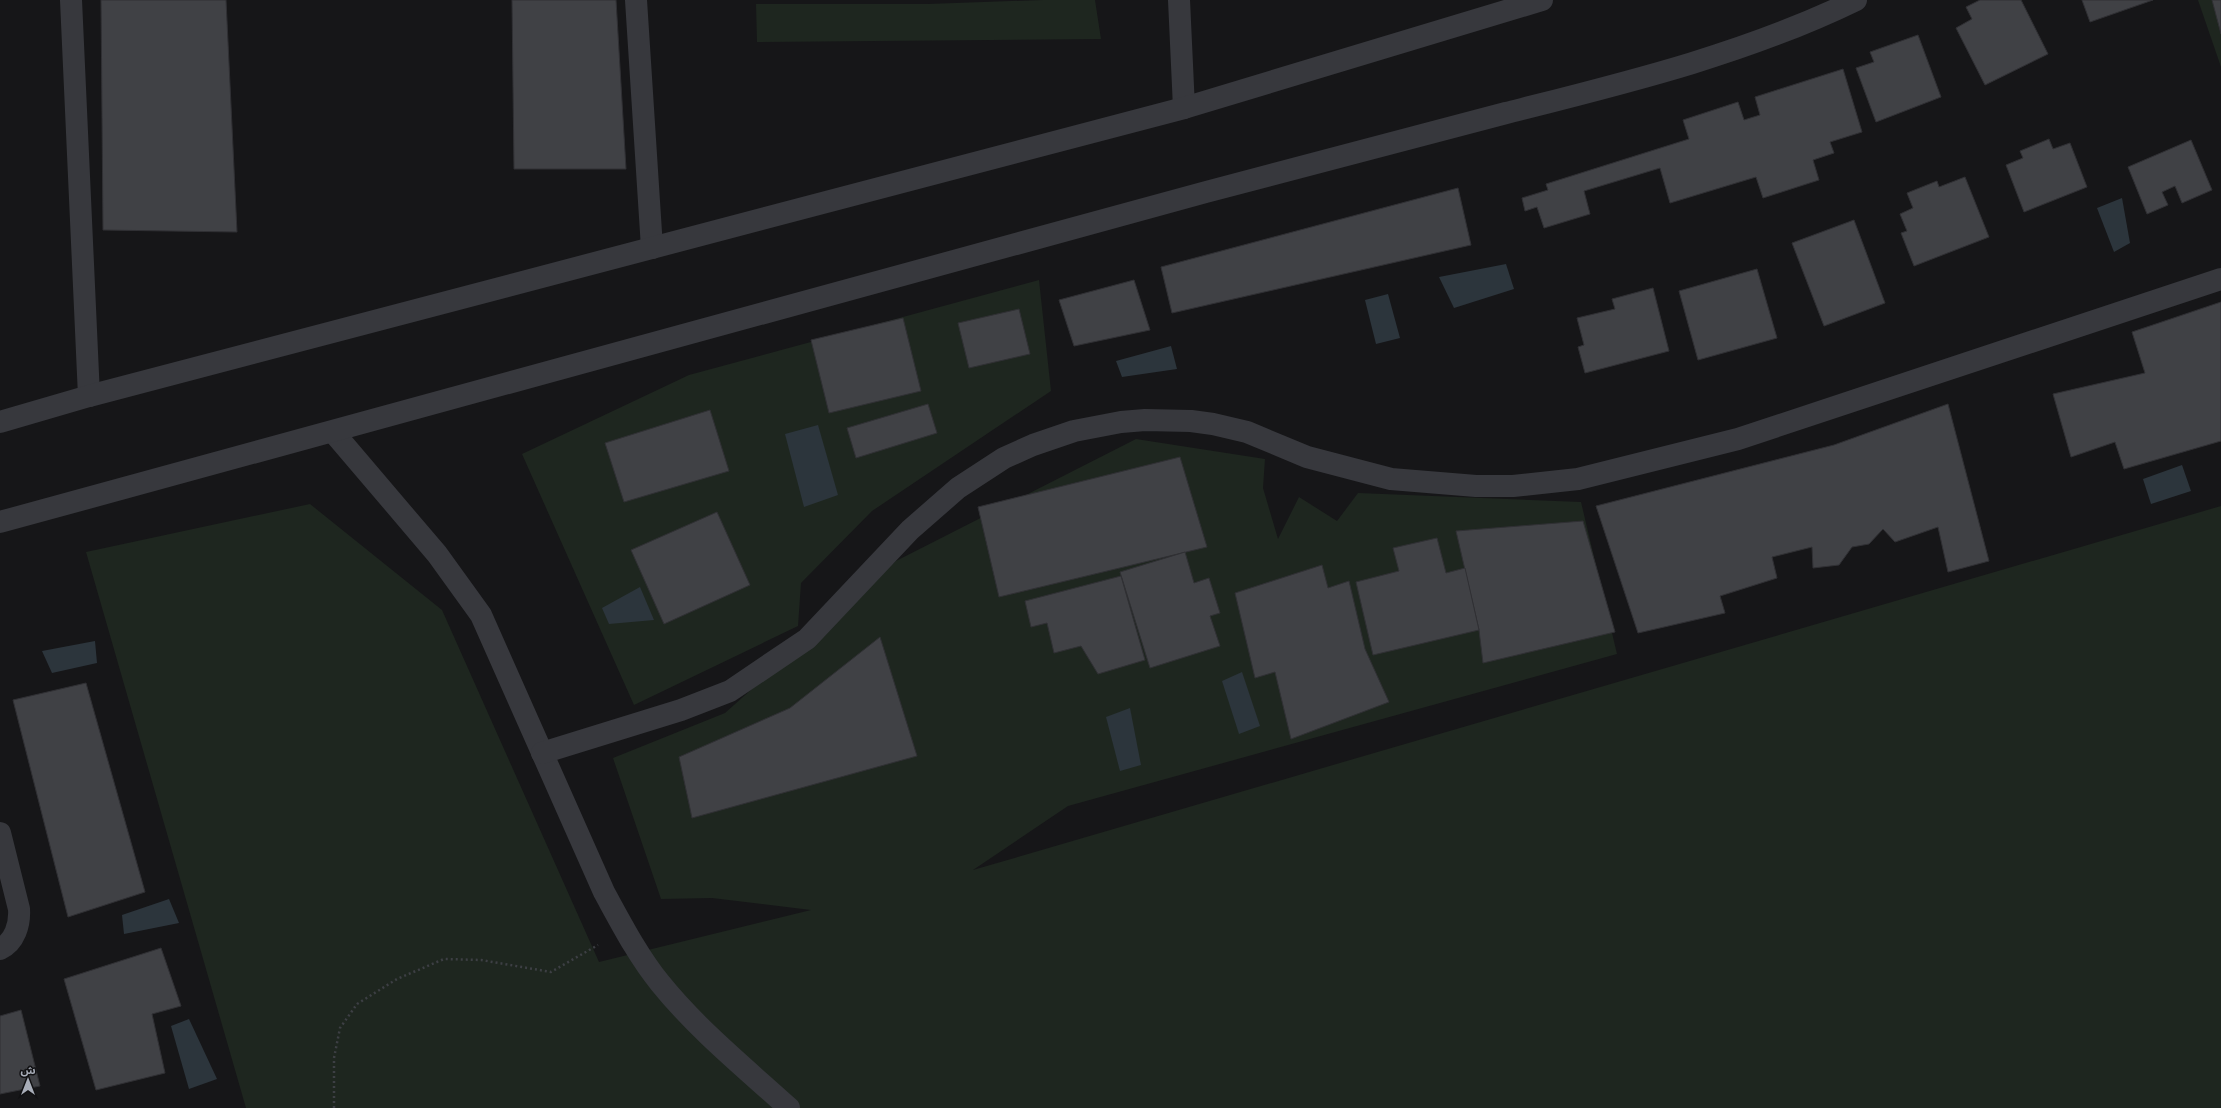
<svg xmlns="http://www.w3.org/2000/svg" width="2221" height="1108" font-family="'Work Sans','Noto Sans Arabic',sans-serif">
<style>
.green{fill:#1e261f}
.water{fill:#2c353c}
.building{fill:#404145;stroke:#303034}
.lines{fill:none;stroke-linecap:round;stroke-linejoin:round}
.path{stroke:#3d3f44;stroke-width:2.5;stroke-dasharray:2 3;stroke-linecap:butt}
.minor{stroke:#37383d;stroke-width:22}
</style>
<rect width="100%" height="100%" fill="#161618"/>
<g class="green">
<polygon points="1043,0 1095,0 1101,39 757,42 756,4 928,4"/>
<polygon points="2198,0 2221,0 2221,67"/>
<polygon points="1039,280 1051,391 872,511 801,583 798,626 634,705 522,454 689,375"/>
<polygon points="1136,439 1265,459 1263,488 1278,539 1299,497 1337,521 1358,493 1581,502 1617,654 1068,806 973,870 2221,506 2221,1108 246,1108 86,552 310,504 442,610 599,962 811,910 712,898 661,899 613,758 725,713 896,561"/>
</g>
<g class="water">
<polygon points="2122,198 2130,243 2114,252 2097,208"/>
<polygon points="1506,264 1514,289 1454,308 1439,277"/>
<polygon points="1388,294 1400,338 1376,344 1365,300"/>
<polygon points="1171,346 1177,369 1122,377 1116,361"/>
<polygon points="818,425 838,495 804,507 785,434"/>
<polygon points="2182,465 2191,491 2151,504 2143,479"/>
<polygon points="640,587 654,620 609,624 602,608"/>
<polygon points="95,641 97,663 52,673 42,651"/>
<polygon points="1242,672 1260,726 1239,734 1222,681"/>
<polygon points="1130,708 1141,765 1120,771 1106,717"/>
<polygon points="169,899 179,923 124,934 122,915"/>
<polygon points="189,1019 217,1079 189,1089 171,1026"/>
</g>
<g class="building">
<polygon points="101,0 226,0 237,232 103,230"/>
<polygon points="512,0 616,0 626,169 514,169"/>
<polygon points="1980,0 2021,0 2048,54 1985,85 1956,28 1972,19 1966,7"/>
<polygon points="2082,0 2153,0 2090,22"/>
<polygon points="2212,0 2221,0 2221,34"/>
<polygon points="1918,35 1941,97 1876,122 1856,68 1874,62 1870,52"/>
<polygon points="1843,69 1862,132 1830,142 1834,153 1813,160 1819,180 1763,198 1756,177 1670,203 1660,168 1584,191 1590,214 1544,228 1537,207 1525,211 1522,198 1548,190 1546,184 1689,139 1683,120 1738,102 1744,120 1760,115 1755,97"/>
<polygon points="2049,139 2053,149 2070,143 2087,187 2024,212 2006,165 2023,158 2020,151"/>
<polygon points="2191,140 2212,190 2182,203 2175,186 2162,192 2168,205 2147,214 2128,167"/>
<polygon points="1965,177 1989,237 1914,266 1901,233 1907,231 1900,214 1913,208 1907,193 1937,181 1939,187"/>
<polygon points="1458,188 1471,245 1172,313 1161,267"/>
<polygon points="1854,220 1885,303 1824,326 1792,243"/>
<polygon points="1757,269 1777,338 1698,360 1679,291"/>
<polygon points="1134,280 1150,330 1074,346 1059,300"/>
<polygon points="1653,288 1669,351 1585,373 1578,347 1584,345 1577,318 1615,309 1612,299"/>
<polygon points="2221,302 2221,441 2124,469 2115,442 2071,457 2053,394 2145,373 2132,332"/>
<polygon points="1019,309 1030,354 969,368 958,323"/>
<polygon points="903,318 921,391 829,413 811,340"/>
<polygon points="928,404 937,433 856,458 847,428"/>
<polygon points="1948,404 1989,561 1948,572 1938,527 1895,542 1883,529 1869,544 1852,547 1839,565 1813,568 1812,547 1772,557 1777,578 1720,596 1725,613 1638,633 1596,506 1834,445"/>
<polygon points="710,410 729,471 624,502 605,443"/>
<polygon points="1180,457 1207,547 999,597 978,507"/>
<polygon points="717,512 750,585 664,624 631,550"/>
<polygon points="1583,521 1615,632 1483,663 1479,630 1456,531"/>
<polygon points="1437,538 1446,573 1465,568 1479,630 1373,655 1356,582 1399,571 1393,548"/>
<polygon points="1185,552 1194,583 1209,578 1220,613 1210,616 1220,646 1150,668 1120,572"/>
<polygon points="1322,565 1328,588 1349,581 1365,649 1389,702 1291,739 1275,672 1255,678 1235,593"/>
<polygon points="1121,576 1145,660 1098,674 1081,646 1054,653 1047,623 1031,627 1025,601"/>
<polygon points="880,637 917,756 692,818 679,757 790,708"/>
<polygon points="86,683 145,892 68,917 13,700"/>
<polygon points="161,948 181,1006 152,1014 165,1073 96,1090 64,979"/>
<polygon points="21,1010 40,1086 0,1094 0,1016"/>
</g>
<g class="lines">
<polyline class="path" points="334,1108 334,1058 340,1028 357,1004 397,979 444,959 481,960 551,972 598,945"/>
<g class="minor">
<polyline points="71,0 89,396"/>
<polyline points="636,0 652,248"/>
<polyline points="1179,0 1184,108"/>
<polyline points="0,422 89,396 1184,108 1542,0"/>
<path d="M334 433 437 554 481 615 604 892C621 923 638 956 660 983 697 1029 745 1068 789 1108"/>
<path d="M0 522C403 415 804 301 1206 192 1306 165 1406 139 1506 113 1625 83 1745 54 1856 0"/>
<polyline points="542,753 681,710 730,691 807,639 910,530 958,488 1004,458 1033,445 1074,431 1121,422 1145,420 1191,421 1213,424 1247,432 1307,457 1391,479 1476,486 1513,486 1578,479 1738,439 2221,279"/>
<path d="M0 833 19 909C20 924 15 942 0 949"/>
</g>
</g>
<g transform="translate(28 1080)" stroke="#111113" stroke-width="3" paint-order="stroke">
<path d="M0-3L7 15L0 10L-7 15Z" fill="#a8adb8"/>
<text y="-6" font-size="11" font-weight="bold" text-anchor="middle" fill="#a8adb8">ش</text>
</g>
</svg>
